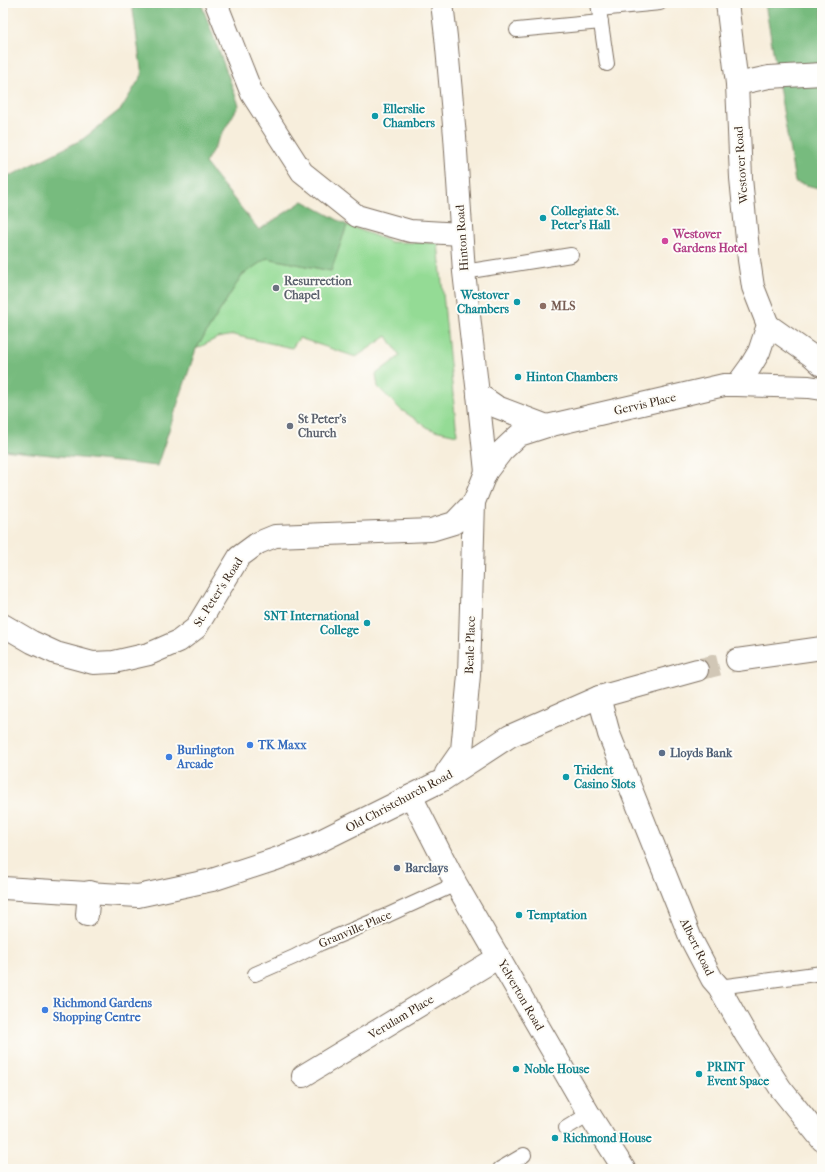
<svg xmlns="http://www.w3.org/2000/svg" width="825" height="1172" font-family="'IM FELL French Canon',serif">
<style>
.green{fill:#94db95;stroke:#68825a}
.forest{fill:#77bb7e;stroke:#59724e}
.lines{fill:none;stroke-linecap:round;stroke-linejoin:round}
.street-tunnel{stroke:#d1c7b6;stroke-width:22;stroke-dasharray:22 11;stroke-linecap:butt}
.lane-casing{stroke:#7d6f60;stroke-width:16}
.street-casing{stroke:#7d6f60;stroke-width:24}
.secondary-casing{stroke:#7d6f60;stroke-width:24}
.lane{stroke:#fff;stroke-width:14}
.street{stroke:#fff;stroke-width:22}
.secondary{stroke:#fff;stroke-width:22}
.culture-dot{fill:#0f9aa8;stroke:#fdfcf7;stroke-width:1.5}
.hotel-dot{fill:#d1479c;stroke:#fdfcf7;stroke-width:1.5}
.worship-dot{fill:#6b7280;stroke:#fdfcf7;stroke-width:1.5}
.education-dot{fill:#8d6e63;stroke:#fdfcf7;stroke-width:1.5}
.shop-dot{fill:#3f7fe0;stroke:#fdfcf7;stroke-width:1.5}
.service-dot{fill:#5c6f8a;stroke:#fdfcf7;stroke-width:1.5}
.labels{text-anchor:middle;stroke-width:4;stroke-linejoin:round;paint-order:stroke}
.culture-label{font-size:12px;font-weight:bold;fill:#0d838f;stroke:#fdfcf7;text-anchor:start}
.street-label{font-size:12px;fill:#3b2a1e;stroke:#fdfcf7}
.hotel-label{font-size:12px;font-weight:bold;fill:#b23c85;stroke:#fdfcf7;text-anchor:start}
.worship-label{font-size:12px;font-weight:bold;fill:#5b616d;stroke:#fdfcf7;text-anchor:start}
.education-label{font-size:12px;font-weight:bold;fill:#785e54;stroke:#fdfcf7;text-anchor:start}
.shop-label{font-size:12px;font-weight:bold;fill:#366cbe;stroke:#fdfcf7;text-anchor:start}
.service-label{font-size:12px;font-weight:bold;fill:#4e5e75;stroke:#fdfcf7;text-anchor:start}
</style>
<rect width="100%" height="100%" fill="#fdfcf7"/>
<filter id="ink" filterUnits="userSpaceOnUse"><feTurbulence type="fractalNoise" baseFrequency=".025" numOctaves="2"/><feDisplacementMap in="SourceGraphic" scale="8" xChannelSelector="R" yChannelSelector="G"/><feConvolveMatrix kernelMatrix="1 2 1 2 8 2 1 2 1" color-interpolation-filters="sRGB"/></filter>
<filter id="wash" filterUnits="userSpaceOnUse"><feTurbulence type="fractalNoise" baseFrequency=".012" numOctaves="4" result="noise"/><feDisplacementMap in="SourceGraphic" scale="16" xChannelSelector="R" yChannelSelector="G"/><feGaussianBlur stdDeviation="0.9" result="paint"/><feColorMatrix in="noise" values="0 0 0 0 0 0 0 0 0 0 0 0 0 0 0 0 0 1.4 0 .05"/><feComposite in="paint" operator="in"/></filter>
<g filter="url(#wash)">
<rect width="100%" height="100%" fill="#f7eedc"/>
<polygon class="green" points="347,225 391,242 438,243 457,435 430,429 400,409 378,387 376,374 400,356 387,336 356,357 299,338 292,348 233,335 217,338 196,349 242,275 267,258 331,271"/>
<g class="forest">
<polygon points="132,3 201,3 239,105 205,163 259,230 303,201 347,225 331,271 267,258 242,275 196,349 157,466 3,450 3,175 12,175 83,139 121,109 142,75"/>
<polygon points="765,3 822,3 822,189 795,182"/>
</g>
</g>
<g filter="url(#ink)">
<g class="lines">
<polyline class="street-tunnel" points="697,670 737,660"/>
<g class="lane-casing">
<g id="lane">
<polyline points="598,3 607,64"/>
<polyline points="599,9 660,3"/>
<polyline points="517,30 601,22"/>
<polyline points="464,272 571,255"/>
<polyline points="255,974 294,957 321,943 388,915 456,884"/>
<polyline points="719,987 822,973"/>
<polyline points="566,1128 589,1114"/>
<polyline points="500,1169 524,1155"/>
</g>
</g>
<g class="street-casing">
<g id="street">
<polyline points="216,3 252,94 302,172 357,216 410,231 461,234"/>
<polyline points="737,84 769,77 822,74"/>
<polyline points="768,325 812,356 822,365"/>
<polyline points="737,385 809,387 822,389"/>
<polyline points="478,394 486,472"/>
<polyline points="3,625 32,642 56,653 93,663 114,662 149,654 179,641 196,628 239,557 258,543 275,536 431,530 454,523 474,502 486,472 502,451 519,435 547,426"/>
<polyline points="737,660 822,648"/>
<polyline points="599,697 609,734 691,939 712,979 719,987 746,1035 781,1089 822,1140"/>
<polyline points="446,773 462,750 469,675 474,502"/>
<polyline points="411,796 456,884 589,1114 624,1169"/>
<polyline points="3,888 138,896 212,880 276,859 312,845 441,781 510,736 599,697 697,670"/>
<polyline points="87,915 89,892"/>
<polyline points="303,1076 499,957"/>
</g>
</g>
<g class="secondary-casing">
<polyline id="secondary" points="442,3 446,37 455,136 464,272 478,394 497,407 547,426 724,385 737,385 750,367 759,352 768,325 753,287 749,260 741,178 737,84 727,3"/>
</g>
<use href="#lane" class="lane"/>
<use href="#street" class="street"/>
<use href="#secondary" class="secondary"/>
</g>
</g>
<g class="culture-dot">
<circle cx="375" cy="116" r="4"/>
<circle cx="543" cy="218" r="4"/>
<circle cx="517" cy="302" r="4"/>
<circle cx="518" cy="377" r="4"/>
<circle cx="367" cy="623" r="4"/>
<circle cx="566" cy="777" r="4"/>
<circle cx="519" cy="915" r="4"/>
<circle cx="516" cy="1069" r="4"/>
<circle cx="699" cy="1074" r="4"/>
<circle cx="555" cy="1138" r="4"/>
</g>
<circle class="hotel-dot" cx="665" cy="241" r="4"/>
<g class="worship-dot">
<circle cx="276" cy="288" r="4"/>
<circle cx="290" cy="426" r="4"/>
</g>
<circle class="education-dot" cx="543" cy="306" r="4"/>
<g class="shop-dot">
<circle cx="250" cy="745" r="4"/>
<circle cx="169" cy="757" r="4"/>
<circle cx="45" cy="1010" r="4"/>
</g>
<g class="service-dot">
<circle cx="662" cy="753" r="4"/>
<circle cx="397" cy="868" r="4"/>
</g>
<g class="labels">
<g class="culture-label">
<text x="383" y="113">Ellerslie<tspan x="383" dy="14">Chambers</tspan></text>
<text x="551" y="215">Collegiate St.<tspan x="551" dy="14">Peter's Hall</tspan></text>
<text x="509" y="299" text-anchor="end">Westover<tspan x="509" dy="14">Chambers</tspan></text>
<text x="526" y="381">Hinton Chambers</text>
<text x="359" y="620" text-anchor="end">SNT International<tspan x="359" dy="14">College</tspan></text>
<text x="574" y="774">Trident<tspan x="574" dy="14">Casino Slots</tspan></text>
<text x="527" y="919">Temptation</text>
<text x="707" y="1071">PRINT<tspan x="707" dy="14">Event Space</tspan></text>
<text x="524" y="1073">Noble House</text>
<text x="563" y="1142">Richmond House</text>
</g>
<g class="street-label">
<text transform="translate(741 165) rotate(-94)" y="4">Westover Road</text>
<text transform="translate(462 238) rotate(-94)" y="4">Hinton Road</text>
<text transform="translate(645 404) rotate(-13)" y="4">Gervis Place</text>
<text transform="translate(218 592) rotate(-57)" y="4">St. Peter's Road</text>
<text transform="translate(470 645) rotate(-88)" y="4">Beale Place</text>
<text transform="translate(399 801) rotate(-28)" y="4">Old Christchurch Road</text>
<text transform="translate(355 929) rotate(-23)" y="4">Granville Place</text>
<text transform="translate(697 947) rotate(64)" y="4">Albert Road</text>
<text transform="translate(521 995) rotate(60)" y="4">Yelverton Road</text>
<text transform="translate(401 1017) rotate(-31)" y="4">Verulam Place</text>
</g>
<g class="hotel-label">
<text x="673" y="238">Westover<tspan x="673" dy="14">Gardens Hotel</tspan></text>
</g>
<g class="worship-label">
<text x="284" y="285">Resurrection<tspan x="284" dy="14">Chapel</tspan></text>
<text x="298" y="423">St Peter's<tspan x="298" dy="14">Church</tspan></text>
</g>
<g class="education-label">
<text x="551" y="310">MLS</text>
</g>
<g class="shop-label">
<text x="258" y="749">TK Maxx</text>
<text x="177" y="754">Burlington<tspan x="177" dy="14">Arcade</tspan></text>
<text x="53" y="1007">Richmond Gardens<tspan x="53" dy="14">Shopping Centre</tspan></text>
</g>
<g class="service-label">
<text x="670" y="757">Lloyds Bank</text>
<text x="405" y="872">Barclays</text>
</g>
</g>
<rect width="825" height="1172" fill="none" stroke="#fdfcf7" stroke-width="16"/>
</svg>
